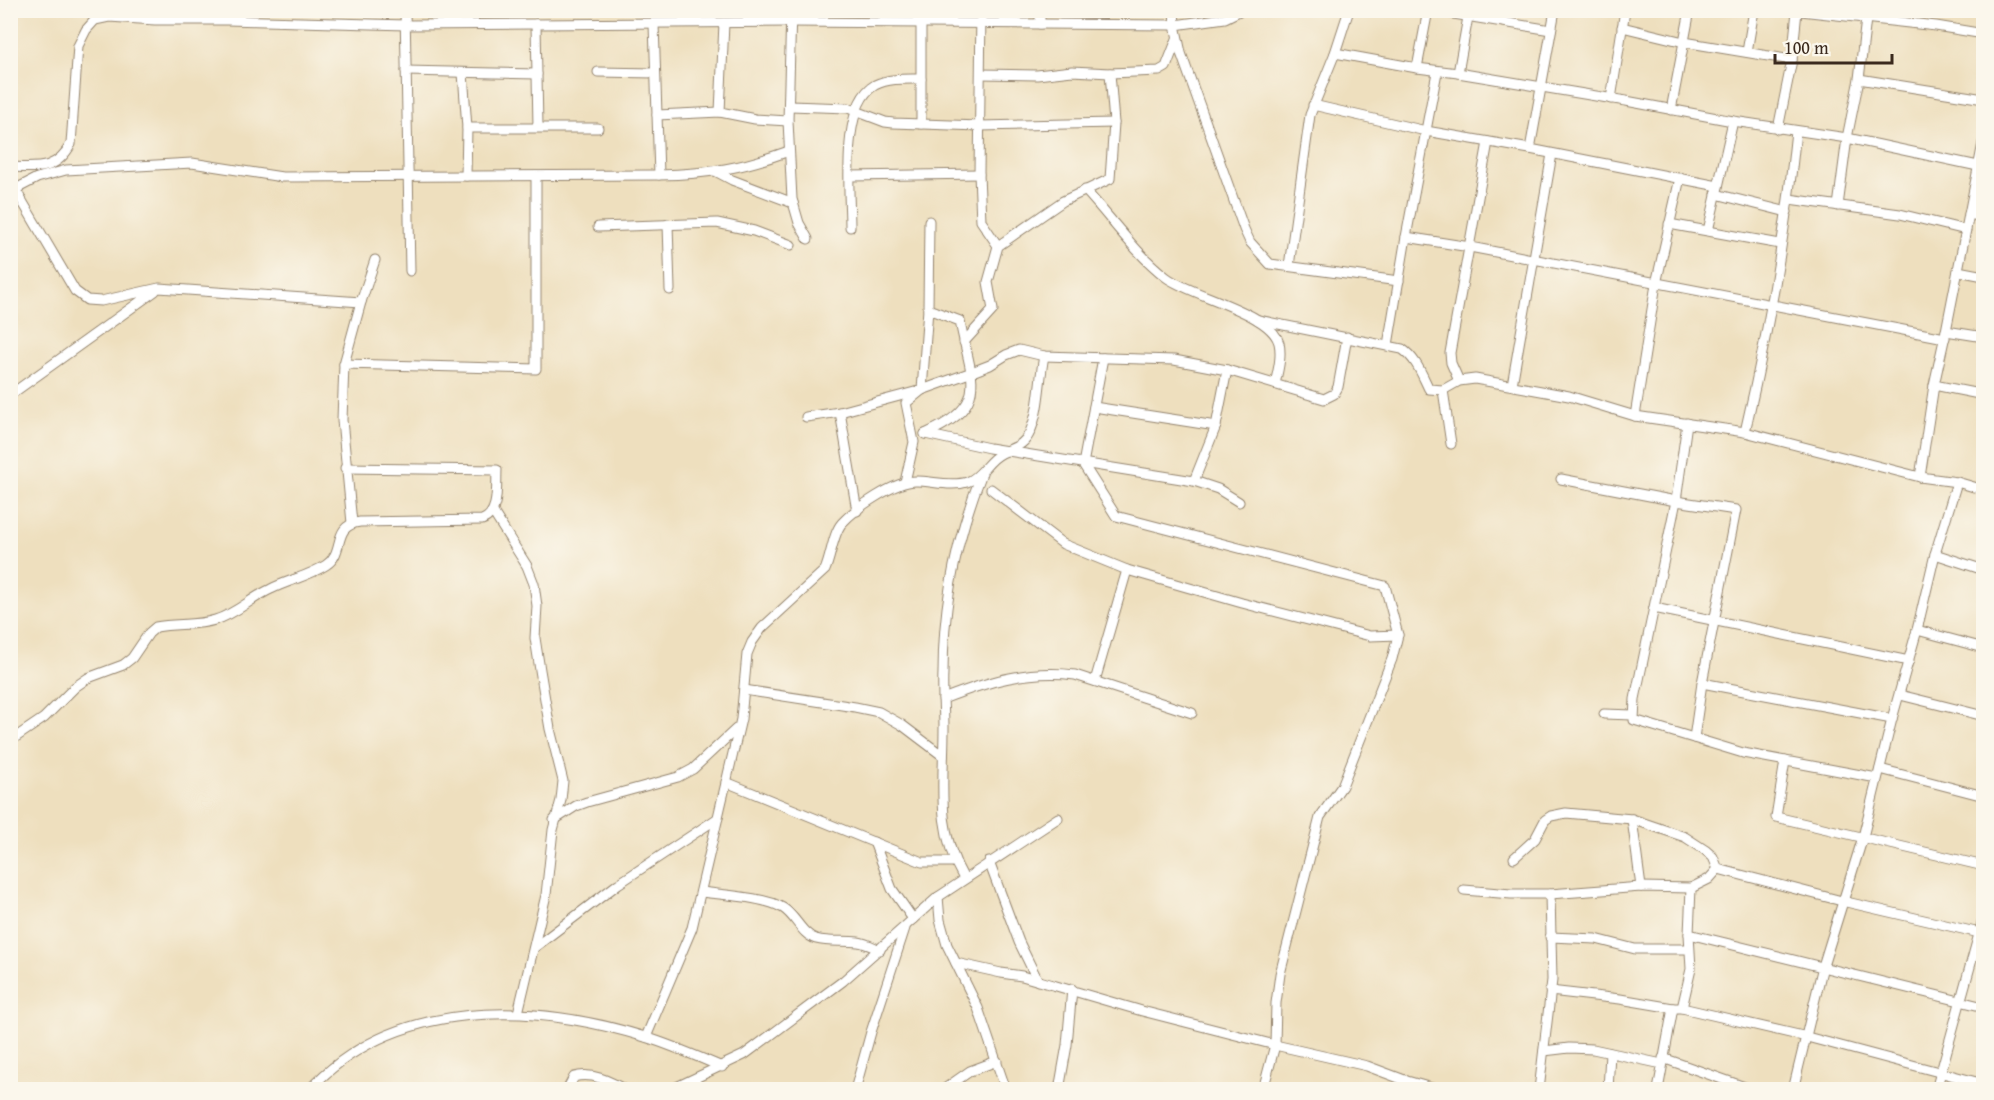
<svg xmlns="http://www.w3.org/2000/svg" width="1994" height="1100" font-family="'Gentium Book Plus',serif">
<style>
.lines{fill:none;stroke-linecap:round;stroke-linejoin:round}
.minor-casing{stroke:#94846e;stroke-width:11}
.minor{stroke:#fff;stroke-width:9}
</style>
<rect width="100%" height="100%" fill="#fbf7ec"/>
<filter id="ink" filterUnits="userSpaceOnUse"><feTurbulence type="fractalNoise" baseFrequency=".0167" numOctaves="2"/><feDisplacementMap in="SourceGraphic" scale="12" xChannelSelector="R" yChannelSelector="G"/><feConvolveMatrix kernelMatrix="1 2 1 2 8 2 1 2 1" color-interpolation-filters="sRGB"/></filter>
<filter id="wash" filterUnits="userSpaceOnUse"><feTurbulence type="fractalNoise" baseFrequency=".008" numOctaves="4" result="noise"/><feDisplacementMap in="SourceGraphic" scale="24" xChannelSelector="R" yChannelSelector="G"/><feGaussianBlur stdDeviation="1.35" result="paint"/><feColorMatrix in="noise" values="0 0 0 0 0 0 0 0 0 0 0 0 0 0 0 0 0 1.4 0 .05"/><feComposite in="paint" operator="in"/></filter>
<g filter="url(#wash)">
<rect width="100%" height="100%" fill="#eedfbe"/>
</g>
<g filter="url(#ink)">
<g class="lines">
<g class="minor-casing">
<g id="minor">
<polyline points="405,10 410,271"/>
<polyline points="791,10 788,121 792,199 799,223 808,239"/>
<polyline points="981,10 979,174 981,221 998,246"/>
<polyline points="1174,10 1175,25 1181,53 1244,229 1250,242 1270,264 1399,281"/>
<polyline points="1429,10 1551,30"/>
<polyline points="1792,10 1936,26 1984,34"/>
<polyline points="921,23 921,124"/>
<polyline points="536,24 538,127"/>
<polyline points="654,24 659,175"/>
<polyline points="1040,24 1040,10"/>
<polyline points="1622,27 1684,42 1792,60"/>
<polyline points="1747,52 1754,10"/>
<polyline points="1335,53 1417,68 1458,73 1626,101 1733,121 1847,138 1978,166"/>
<polyline points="1417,68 1428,10"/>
<polyline points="406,71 537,74"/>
<polyline points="598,72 655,73"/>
<polyline points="1437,72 1406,237 1470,247 1945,338"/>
<polyline points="463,73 467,128 466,176"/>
<polyline points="1458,73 1468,17"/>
<polyline points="981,74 1037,75 1072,71 1110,73 1159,71 1166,67 1177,39"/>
<polyline points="1859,79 1984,99"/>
<polyline points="1611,99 1625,10"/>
<polyline points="1313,105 1426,131 1530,149 1718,186"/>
<polyline points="790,106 848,108 885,122 893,123 980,126 1114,123"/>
<polyline points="1671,110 1690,10"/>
<polyline points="720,112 724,23"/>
<polyline points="657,115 720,112 755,119 788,121"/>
<polyline points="467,128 598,128"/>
<polyline points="1778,129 1792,60 1797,11"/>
<polyline points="1530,149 1555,10"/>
<path d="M10 167C39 168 56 171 71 144L78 46 86 30 95 20 109 17 155 20H227L406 25 791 22 1175 25 1225 18 1241 10"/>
<polyline points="715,171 732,180 793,203"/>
<polyline points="850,176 979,174"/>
<polyline points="15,189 75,291 87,300 101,301 159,288 361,302"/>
<path d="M1085 190C1112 219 1135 253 1166 277 1191 296 1271 312 1279 343 1282 356 1278 371 1275 384"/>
<path d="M10 192 37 178 66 170 192 163 282 177 659 175C709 174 742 168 789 151"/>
<polyline points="1716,194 1787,212"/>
<polyline points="1789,199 1900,214 1966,230"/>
<polyline points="1838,206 1847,138 1859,79 1867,10"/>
<polyline points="1969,214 1984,217"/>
<polyline points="668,224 670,290"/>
<polyline points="1669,224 1780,244"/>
<polyline points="598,227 717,223 754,231 791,245"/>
<path d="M850 227C850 192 840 105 875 85 889 78 905 79 921 79"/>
<polyline points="1708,231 1733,121"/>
<polyline points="1289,266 1310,115 1335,53 1349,10"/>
<polyline points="1958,271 1984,276"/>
<path d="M1258 320 1402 349C1416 358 1422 375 1429 389L1443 390 1459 381 1475 379 1569 396 1635 416 1745 432 1920 477 1957 482 1984 490"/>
<polyline points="1946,331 1984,337"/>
<polyline points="964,342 993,310 988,282 998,246 1063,201 1110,179 1114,123 1110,73"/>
<polyline points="1388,345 1406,237"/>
<polyline points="1103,358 1083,464 1116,516 1385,586 1398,635 1392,659 1342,786 1320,817 1280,974 1276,1003 1275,1045 1263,1090"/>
<polyline points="344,364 536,369 536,176"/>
<polyline points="1459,381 1451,363 1450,353 1488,142"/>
<polyline points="1512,385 1552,154"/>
<polyline points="1934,385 1984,395"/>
<polyline points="1443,390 1451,444"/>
<polyline points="10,395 155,291"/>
<polyline points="1094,407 1216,426"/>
<polyline points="840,412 857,511"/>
<polyline points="1635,416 1656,284 1680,178"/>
<polyline points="806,417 840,412 922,390 972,372 990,365 1006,355 1019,350 1044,356 1174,360 1227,370 1324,399 1334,394 1338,387 1347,337"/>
<polyline points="1687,423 1676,501 1635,699 1634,720 1743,753 1877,778"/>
<path d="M1745 432C1768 333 1786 232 1796 131"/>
<polyline points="925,434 989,448 1194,481 1218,489 1239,502"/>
<path d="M925 434C993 404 970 378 960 321L928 309"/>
<polyline points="1920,477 1934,385 1946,331 1984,138"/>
<polyline points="1561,479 1676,501 1736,510 1702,683 1694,738"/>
<polyline points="1194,481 1216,426 1227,370"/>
<polyline points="905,482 914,442 906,403 922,390 928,309 929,221"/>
<polyline points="991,489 1063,544 1127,570 1095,681"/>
<polyline points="493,512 527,566 534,584 537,606 535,638 540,670 550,729 563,781 561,800 553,830 546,895 518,1013"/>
<polyline points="352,523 342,420 344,364 361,302 375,260"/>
<polyline points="1935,554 1984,570"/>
<polyline points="1127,570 1242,603 1370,636 1398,635"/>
<polyline points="1654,608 1909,661"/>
<polyline points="1917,630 1984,648"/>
<polyline points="1702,683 1892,719"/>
<polyline points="744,690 855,707 879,712 902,725 943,756"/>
<polyline points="1900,695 1984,716"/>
<path d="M943 699C986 682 1028 669 1075 675L1192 713"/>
<polyline points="1604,714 1633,715"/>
<path d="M10 741 44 718 75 687 88 678 123 665 132 658 149 633 156 627C175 623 196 626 215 620 236 614 251 598 271 589 289 580 309 576 326 565 346 552 331 526 360 522L482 520C500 514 496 486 497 470L345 468"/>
<polyline points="1785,761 1776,817 1984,866"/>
<polyline points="1880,769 1984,796"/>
<polyline points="726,782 922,862 954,862"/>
<polyline points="1632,819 1641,887"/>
<polyline points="554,820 576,806 587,802 678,777 693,769 736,729"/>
<polyline points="874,842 892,889 913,919"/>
<polyline points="1514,858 1535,839 1545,820 1551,816 1566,813 1632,819 1685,837 1705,850 1713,857 1718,869 1842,901 1984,934"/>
<polyline points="989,862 1019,942 1038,981"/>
<path d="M964 879C935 829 944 782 944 728 944 710 942 691 943 673 943 605 957 536 982 473"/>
<polyline points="1464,890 1511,894 1550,894 1641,887 1691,888 1709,879 1718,869"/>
<path d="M701 892C723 895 765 897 783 908 796 916 801 934 816 939 830 943 844 940 858 942 866 943 873 947 880 950"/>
<polyline points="938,897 940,920 947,945 978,1008 1006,1090"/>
<polyline points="1689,934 1984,1007"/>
<polyline points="1550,937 1596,939 1635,949 1689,949"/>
<polyline points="535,947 618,884 718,818"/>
<polyline points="956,963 1001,973 1022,976 1142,1011 1275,1045 1367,1066 1407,1081 1439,1090"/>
<polyline points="1550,991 1620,999 1673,1008 1682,1008 1807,1037 1984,1084"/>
<polyline points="1682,1008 1691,969 1689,934 1691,888"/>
<path d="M646 1037 692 928 741 719 747 654 752 642 762 628 825 570C831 557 833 533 842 523 856 508 895 481 916 481 932 481 952 487 967 482 982 477 987 460 1002 453 1014 447 1024 446 1030 432 1040 409 1039 380 1044 356"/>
<polyline points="1544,1051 1569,1048 1593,1049 1662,1064"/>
<polyline points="1663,1058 1753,1090"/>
<path d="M309 1090C395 997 533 1002 645 1037 671 1045 696 1056 722 1067"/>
<path d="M567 1090 574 1077C592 1072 610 1081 625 1090"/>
<polyline points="670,1090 744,1055 843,981 938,897 1058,818"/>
<polyline points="855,1090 871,1032 905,928"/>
<polyline points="943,1090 970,1071 997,1061"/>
<polyline points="1059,1090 1067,1045 1072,989"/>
<polyline points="1539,1090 1552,980 1550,894"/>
<polyline points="1608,1090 1610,1053"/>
<polyline points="1658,1090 1673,1008"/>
<polyline points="1793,1090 1823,966 1863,837 1892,719 1917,630 1935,554 1957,482"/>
<polyline points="1936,1090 1984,916"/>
</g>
</g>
<use href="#minor" class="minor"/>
</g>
</g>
<rect width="1994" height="1100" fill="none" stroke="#fbf7ec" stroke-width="36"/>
<path d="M1775 54v9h117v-9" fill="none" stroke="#3b2a1e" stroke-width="3"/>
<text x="1784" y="54" font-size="18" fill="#3b2a1e" stroke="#fbf7ec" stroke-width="4.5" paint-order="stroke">100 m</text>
</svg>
